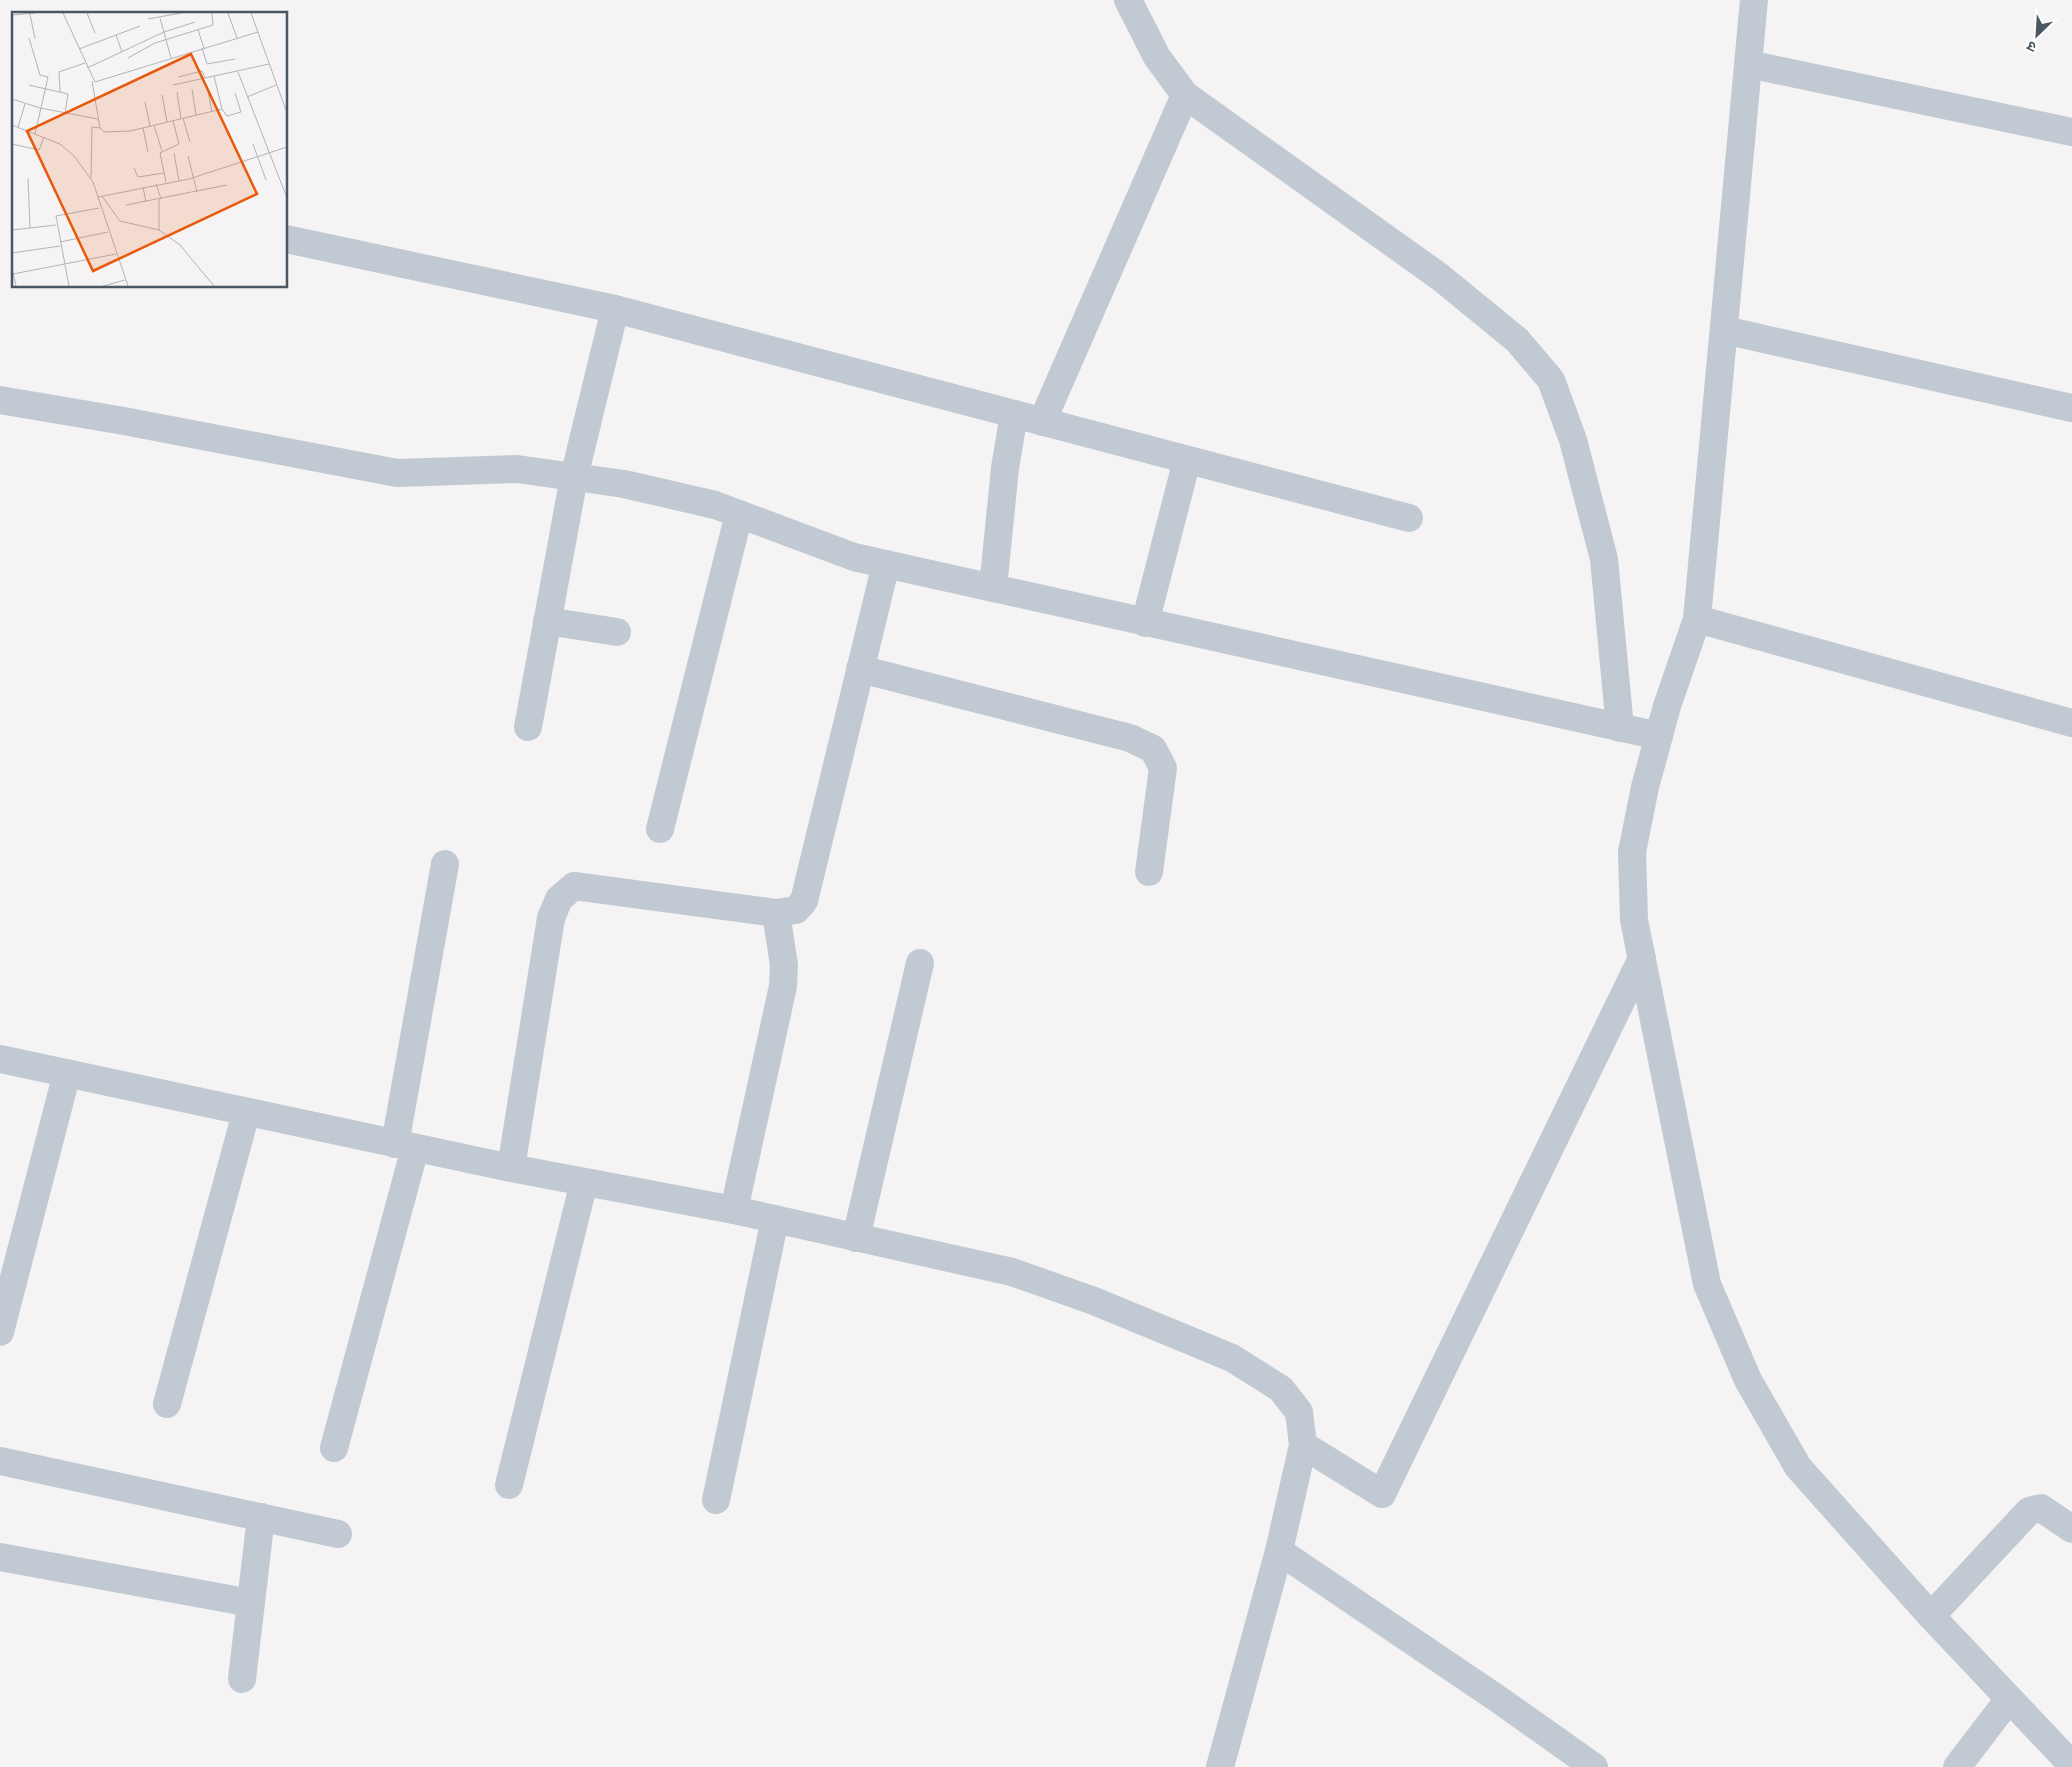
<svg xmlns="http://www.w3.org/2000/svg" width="2072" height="1767" font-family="'Golos Text','Noto Sans Devanagari',sans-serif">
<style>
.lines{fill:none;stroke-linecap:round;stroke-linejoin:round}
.minor{stroke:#c1cad2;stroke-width:28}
.inset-road{fill:none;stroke:#b1b4b9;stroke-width:1}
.view{fill:#e8590c;fill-opacity:0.15;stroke:#e8590c;stroke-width:2.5}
.inset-edge{fill:none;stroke:#4a5661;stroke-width:2.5}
</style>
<rect width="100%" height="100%" fill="#f5f3f3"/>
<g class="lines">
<g class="minor">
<polyline points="1128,0 1157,57 1185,95 1440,277 1517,340 1551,380 1573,440 1604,559 1620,728"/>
<polyline points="1754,0 1697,619 1667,706 1645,787 1632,852 1634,920 1707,1284 1748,1380 1798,1467 1931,1616 2072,1765"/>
<polyline points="1748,64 2072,132"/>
<polyline points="286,239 615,309 1409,518"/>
<polyline points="1724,330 2072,408"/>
<polyline points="0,400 124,421 397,473 517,469 624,484 715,505 854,557 1659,736"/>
<polyline points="1042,422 1185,95"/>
<polyline points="993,588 1005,468 1014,414"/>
<polyline points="1697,619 2072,723"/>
<polyline points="547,621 617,632"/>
<polyline points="1145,623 1187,460"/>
<polyline points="860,669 1130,738 1153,749 1163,768 1149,872"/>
<polyline points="528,727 574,477 615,309"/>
<polyline points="660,829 739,514"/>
<polyline points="0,1059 511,1168 734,1210 1012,1272 1094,1301 1232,1358 1281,1389 1299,1412 1303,1445 1279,1551 1220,1767"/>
<polyline points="395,1144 445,864"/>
<polyline points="511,1168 551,918 559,899 574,886 776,913 796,910 804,901 886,564"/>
<polyline points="734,1210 783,986 784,965 776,913"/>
<polyline points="856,1238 920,963"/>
<polyline points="0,1332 67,1073"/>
<polyline points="167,1404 246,1113"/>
<polyline points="1303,1445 1382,1494 1642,958"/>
<polyline points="334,1448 415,1148"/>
<polyline points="0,1461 338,1534"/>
<polyline points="509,1485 584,1182"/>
<polyline points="716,1500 775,1219"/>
<polyline points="1279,1551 1498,1699 1594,1767"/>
<polyline points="0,1557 251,1603"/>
<polyline points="1931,1616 2029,1511 2041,1508 2072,1529"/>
<polyline points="242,1679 261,1517"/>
<polyline points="1957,1767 2009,1699"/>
</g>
</g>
<g transform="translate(12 12)">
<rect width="275" height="275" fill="#f5f3f3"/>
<path class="inset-road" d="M51 1 83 70 246 20M75 1 83 21M216 1 225 26M239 1 275 101M18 2 23 27M0 3 23 1M148 6 159 46M136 7 169 1M186 18 192 36M104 23 110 40M17 26 28 63 36 65 23 122M190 36 195 52 223 47M67 37 128 14M116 46 143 31 201 13 200 1M75 56 152 20 183 10M226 60 275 186M202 64 210 97 215 104 229 100 223 81M166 65 190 59 193 66M80 69 88 116 92 120 118 119 210 97M17 73 56 82 53 101M161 73 257 52M195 74 200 100M180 77 184 103M48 80 47 60 73 51M165 80 169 107M150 83 155 110M235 85 264 73M0 87 28 96 86 107M133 90 138 114M171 106 178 130M0 113 48 132 62 144 81 170 116 274M142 113 150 139M6 115 13 92M131 116 136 140M0 132 27 138 32 125M241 132 254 168M162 141 167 169M176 144 185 180M122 156 126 165 152 161M16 166 18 216M79 166 80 115 88 116M154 170 148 141 167 132 161 109M144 172 149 187M131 175 134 190M90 184 108 209 147 218 168 233 202 274M86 185 177 167 275 135M147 187V218M114 193 215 173M0 218 44 213M48 230 96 220M0 241 48 234M0 256 4 274M1 262 104 242M57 274 44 204 87 196M91 274 113 268"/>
<path class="view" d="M179 42 245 182 81 259 15 119Z"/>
<rect width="275" height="275" class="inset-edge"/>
</g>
<g transform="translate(2037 35) rotate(205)" stroke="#ffffff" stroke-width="4" paint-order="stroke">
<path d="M0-4L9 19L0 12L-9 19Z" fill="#4a5661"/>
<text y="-8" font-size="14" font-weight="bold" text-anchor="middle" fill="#4a5661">उ</text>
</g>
</svg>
